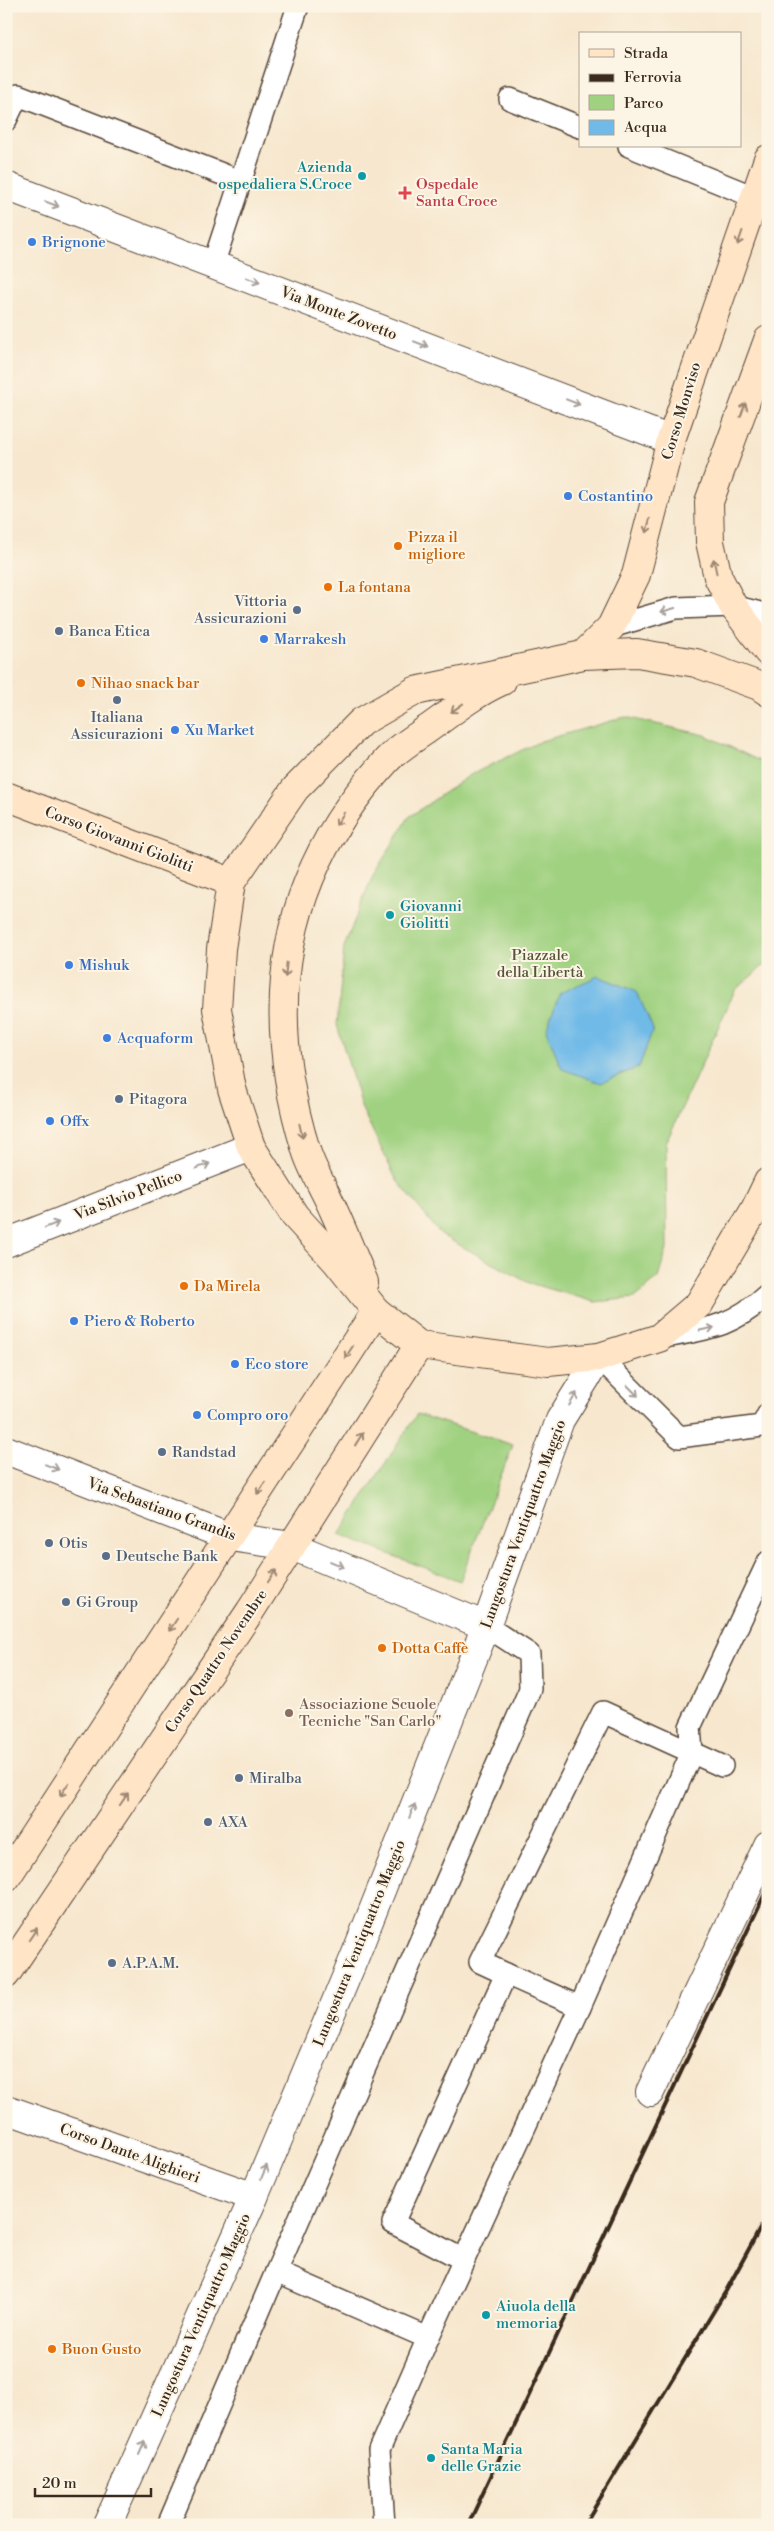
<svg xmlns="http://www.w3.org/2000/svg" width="774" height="2531" font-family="'Libre Bodoni',serif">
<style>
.green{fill:#a0d181;stroke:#6e7e50}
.water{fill:#6fbae8;stroke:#557283}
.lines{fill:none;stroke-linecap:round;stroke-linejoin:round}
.service-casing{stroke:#574638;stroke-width:24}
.pedestrian-casing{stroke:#574638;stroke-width:30}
.minor-casing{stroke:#574638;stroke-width:30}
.tertiary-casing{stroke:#574638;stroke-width:30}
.secondary-casing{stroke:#574638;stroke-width:30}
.service{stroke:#fff;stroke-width:21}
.pedestrian{stroke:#fff;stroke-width:28}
.minor{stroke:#fff;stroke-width:28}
.tertiary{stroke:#fff;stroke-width:28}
.secondary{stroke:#ffe4c6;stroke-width:28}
.rail{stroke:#3b2a1e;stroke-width:4}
.oneway{stroke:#a79f9a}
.oneway2{stroke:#9d8772}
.culture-dot{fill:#0f9aa8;stroke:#fcf5e5;stroke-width:2}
.health-dot{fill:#e0444e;stroke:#fcf5e5;stroke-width:2}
.shop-dot{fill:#3f7fe0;stroke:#fcf5e5;stroke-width:2}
.food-dot{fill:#e8710a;stroke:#fcf5e5;stroke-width:2}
.service-dot{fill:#5c6f8a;stroke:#fcf5e5;stroke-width:2}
.education-dot{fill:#8d6e63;stroke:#fcf5e5;stroke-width:2}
.labels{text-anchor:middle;stroke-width:4;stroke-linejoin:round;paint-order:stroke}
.culture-label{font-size:15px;fill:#0d838f;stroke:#fcf5e5;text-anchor:start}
.health-label{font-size:15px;fill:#be3a42;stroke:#fcf5e5;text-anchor:start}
.shop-label{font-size:15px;fill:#366cbe;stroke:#fcf5e5;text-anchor:start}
.street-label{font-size:15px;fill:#3b2a1e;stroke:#fcf5e5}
.food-label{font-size:15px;fill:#c56008;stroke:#fcf5e5;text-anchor:start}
.service-label{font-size:15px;fill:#4e5e75;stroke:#fcf5e5;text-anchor:start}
.park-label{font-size:15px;fill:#545437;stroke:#fcf5e5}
.education-label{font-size:15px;fill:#785e54;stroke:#fcf5e5;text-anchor:start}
</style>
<rect width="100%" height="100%" fill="#fcf5e5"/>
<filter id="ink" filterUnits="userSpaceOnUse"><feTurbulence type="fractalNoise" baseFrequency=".02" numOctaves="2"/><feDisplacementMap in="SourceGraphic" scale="10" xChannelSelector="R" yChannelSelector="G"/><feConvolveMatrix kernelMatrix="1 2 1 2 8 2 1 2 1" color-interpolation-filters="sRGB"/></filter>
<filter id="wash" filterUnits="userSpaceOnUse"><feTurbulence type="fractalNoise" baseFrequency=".0096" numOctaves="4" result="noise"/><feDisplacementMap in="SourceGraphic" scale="20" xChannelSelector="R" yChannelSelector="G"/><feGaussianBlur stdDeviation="1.12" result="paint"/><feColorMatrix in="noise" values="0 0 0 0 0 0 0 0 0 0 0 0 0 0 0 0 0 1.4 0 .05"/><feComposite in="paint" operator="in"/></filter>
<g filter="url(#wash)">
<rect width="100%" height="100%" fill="#f7e7ce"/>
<g class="green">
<polygon points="625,717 705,735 768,765 768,962 735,990 666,1143 667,1249 658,1278 635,1298 595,1302 529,1283 441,1235 396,1179 362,1109 337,1025 344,947 372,877 409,817 470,775 541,741"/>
<polygon points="417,1414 513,1445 460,1581 339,1535"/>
</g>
<polygon class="water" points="598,976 637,992 653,1029 639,1067 601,1083 562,1069 546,1030 560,993"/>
</g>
<g filter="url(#ink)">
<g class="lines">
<g class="service-casing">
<g id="service">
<polyline points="510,99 580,127"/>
<polyline points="6,120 18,95 240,181"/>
<polyline points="629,146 754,197"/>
<polyline points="213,265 298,6"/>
<polyline points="611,627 676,608 733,606 768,615"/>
<path d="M659 1338C707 1329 731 1328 768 1294"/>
<polyline points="599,1357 679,1437 762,1426 768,1414"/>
<polyline points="486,1626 529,1654 530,1689 276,2272 428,2338 580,2007 692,1752 690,1727 768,1562"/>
<polyline points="506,1974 480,1962 603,1712 722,1766"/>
<polyline points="464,2260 393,2223 506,1974 580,2007"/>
<polyline points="168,2525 276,2272"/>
<polyline points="384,2525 379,2450 428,2338"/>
</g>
</g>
<g class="pedestrian-casing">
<polyline id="pedestrian" points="650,2092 768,1845"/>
</g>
<g class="minor-casing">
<g id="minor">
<polyline points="6,186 671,440"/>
<polyline points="6,1243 251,1147"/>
<polyline points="6,1450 230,1537 292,1546 486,1626"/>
<polyline points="6,2109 254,2197"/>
</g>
</g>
<g class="tertiary-casing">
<polyline id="tertiary" points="107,2525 254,2197 355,1956 486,1626 560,1420 599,1357"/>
</g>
<g class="secondary-casing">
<g id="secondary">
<polyline points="768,340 709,502 710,542 718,577 733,606 768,652"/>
<polyline points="583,655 611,627 636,575 671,440 768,159"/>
<polyline points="768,692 759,686 696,663 637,653 583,655 415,691 361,722 295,789 231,882 221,949 217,1009 232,1089 251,1147 295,1216 336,1261 376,1311 419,1345 548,1362 599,1357 659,1338 699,1304 754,1211 768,1182"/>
<polyline points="6,796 231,882"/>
<path d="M364 1282C354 1258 344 1233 333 1209 325 1190 312 1170 306 1150 261 1005 282 873 387 760 398 748 415 738 429 728 453 711 475 693 502 681"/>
<polyline points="6,1878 376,1311"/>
<polyline points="6,1974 251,1610 419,1345"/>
</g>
</g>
<use href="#service" class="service"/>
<use href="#pedestrian" class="pedestrian"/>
<use href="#minor" class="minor"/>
<use href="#tertiary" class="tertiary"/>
<use href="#secondary" class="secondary"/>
<g class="rail">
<polyline points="468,2525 768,1887"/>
<polyline points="584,2525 726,2291 768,2214"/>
</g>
</g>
<defs><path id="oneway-shaft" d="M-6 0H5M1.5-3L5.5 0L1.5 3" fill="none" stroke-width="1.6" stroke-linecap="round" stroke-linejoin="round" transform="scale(1.25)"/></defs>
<g class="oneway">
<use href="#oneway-shaft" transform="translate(52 204) rotate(21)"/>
<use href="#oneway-shaft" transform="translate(253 280) rotate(21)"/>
<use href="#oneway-shaft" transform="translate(421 344) rotate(21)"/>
<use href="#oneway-shaft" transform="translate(573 402) rotate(21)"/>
<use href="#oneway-shaft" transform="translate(668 610) rotate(164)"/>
<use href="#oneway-shaft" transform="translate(203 1166) rotate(-21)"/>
<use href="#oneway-shaft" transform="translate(52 1225) rotate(-21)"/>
<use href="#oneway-shaft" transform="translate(707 1329) rotate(-11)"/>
<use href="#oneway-shaft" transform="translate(633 1391) rotate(45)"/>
<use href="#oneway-shaft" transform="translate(573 1399) rotate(-59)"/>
<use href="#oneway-shaft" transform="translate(52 1467) rotate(21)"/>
<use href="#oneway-shaft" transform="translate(337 1564) rotate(23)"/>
<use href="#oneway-shaft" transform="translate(412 1811) rotate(-68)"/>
<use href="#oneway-shaft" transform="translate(264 2172) rotate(-67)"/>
<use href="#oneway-shaft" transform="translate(142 2448) rotate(-66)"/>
</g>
<g class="oneway2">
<use href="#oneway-shaft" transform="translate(740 238) rotate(109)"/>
<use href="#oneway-shaft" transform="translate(743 410) rotate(-70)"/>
<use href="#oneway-shaft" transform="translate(648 526) rotate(105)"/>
<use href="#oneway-shaft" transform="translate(715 566) rotate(-102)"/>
<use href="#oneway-shaft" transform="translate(457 708) rotate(144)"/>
<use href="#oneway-shaft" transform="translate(340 819) rotate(123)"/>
<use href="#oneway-shaft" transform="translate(286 970) rotate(95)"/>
<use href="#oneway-shaft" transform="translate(301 1131) rotate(77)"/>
<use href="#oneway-shaft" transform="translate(349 1352) rotate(123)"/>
<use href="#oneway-shaft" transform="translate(359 1439) rotate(-58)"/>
<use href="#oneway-shaft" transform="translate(261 1488) rotate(123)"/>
<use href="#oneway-shaft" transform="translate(272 1576) rotate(-57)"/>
<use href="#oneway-shaft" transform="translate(173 1625) rotate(123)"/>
<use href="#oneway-shaft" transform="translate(64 1790) rotate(123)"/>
<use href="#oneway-shaft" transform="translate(124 1799) rotate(-56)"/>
<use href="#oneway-shaft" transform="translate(33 1934) rotate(-56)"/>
</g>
</g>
<g class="culture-dot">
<circle cx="362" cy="176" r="5"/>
<circle cx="390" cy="915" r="5"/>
<circle cx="486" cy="2315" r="5"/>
<circle cx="431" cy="2458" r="5"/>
</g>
<path class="health-dot" d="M402.5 185.5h5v5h5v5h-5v5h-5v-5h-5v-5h5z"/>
<g class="shop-dot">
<circle cx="32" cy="242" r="5"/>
<circle cx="568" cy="496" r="5"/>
<circle cx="264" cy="639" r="5"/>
<circle cx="175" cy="730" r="5"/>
<circle cx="69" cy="965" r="5"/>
<circle cx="107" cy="1038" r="5"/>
<circle cx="50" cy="1121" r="5"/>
<circle cx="74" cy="1321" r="5"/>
<circle cx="235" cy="1364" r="5"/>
<circle cx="197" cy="1415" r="5"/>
</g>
<g class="food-dot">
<circle cx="398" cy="546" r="5"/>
<circle cx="328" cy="587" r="5"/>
<circle cx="81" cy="683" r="5"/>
<circle cx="184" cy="1286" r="5"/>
<circle cx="382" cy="1648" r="5"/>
<circle cx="52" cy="2349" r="5"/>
</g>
<g class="service-dot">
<circle cx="297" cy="610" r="5"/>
<circle cx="59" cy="631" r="5"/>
<circle cx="117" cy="700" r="5"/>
<circle cx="119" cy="1099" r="5"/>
<circle cx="162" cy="1452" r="5"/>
<circle cx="49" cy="1543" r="5"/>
<circle cx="106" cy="1556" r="5"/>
<circle cx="66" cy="1602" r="5"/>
<circle cx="239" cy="1778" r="5"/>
<circle cx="208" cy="1822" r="5"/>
<circle cx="112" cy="1963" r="5"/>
</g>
<circle class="education-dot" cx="289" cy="1713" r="5"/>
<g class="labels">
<g class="culture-label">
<text x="352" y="172" text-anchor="end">Azienda<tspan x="352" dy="17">ospedaliera S.Croce</tspan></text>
<text x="400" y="911">Giovanni<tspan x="400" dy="17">Giolitti</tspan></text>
<text x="496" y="2311">Aiuola della<tspan x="496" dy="17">memoria</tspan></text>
<text x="441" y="2454">Santa Maria<tspan x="441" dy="17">delle Grazie</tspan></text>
</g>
<g class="health-label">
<text x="416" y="189">Ospedale<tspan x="416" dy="17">Santa Croce</tspan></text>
</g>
<g class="shop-label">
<text x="42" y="247">Brignone</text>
<text x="578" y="501">Costantino</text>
<text x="274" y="644">Marrakesh</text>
<text x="185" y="735">Xu Market</text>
<text x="79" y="970">Mishuk</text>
<text x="117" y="1043">Acquaform</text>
<text x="60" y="1126">Offx</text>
<text x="84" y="1326">Piero &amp; Roberto</text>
<text x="245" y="1369">Eco store</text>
<text x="207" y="1420">Compro oro</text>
</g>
<g class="street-label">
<text transform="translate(339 313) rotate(21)" y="5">Via Monte Zovetto</text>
<text transform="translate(681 411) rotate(-73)" y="5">Corso Monviso</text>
<text transform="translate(119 839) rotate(21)" y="5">Corso Giovanni Giolitti</text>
<text transform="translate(128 1195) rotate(-21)" y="5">Via Silvio Pellico</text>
<text transform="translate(162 1509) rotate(20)" y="5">Via Sebastiano Grandis</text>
<text transform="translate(523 1524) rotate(-70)" y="5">Lungostura Ventiquattro Maggio</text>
<text transform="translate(216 1661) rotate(-56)" y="5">Corso Quattro Novembre</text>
<text transform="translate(359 1943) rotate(-68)" y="5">Lungostura Ventiquattro Maggio</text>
<text transform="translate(130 2153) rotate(20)" y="5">Corso Dante Alighieri</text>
<text transform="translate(201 2315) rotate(-66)" y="5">Lungostura Ventiquattro Maggio</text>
</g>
<g class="food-label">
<text x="408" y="542">Pizza il<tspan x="408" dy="17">migliore</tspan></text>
<text x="338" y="592">La fontana</text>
<text x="91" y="688">Nihao snack bar</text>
<text x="194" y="1291">Da Mirela</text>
<text x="392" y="1653">Dotta Caffè</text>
<text x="62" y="2354">Buon Gusto</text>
</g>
<g class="service-label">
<text x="287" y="606" text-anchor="end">Vittoria<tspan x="287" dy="17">Assicurazioni</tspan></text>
<text x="69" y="636">Banca Etica</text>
<text x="117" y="722" text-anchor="middle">Italiana<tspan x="117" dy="17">Assicurazioni</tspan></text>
<text x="129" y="1104">Pitagora</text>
<text x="172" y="1457">Randstad</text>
<text x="59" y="1548">Otis</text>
<text x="116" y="1561">Deutsche Bank</text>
<text x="76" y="1607">Gi Group</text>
<text x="249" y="1783">Miralba</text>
<text x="218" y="1827">AXA</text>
<text x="122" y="1968">A.P.A.M.</text>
</g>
<g class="park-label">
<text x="540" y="960">Piazzale<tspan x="540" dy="17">della Libertà</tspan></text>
</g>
<g class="education-label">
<text x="299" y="1709">Associazione Scuole<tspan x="299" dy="17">Tecniche "San Carlo"</tspan></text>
</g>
</g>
<rect width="774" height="2531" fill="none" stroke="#fcf5e5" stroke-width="25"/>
<rect x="579" y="32" width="162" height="115" fill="#fcf5e5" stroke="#afa495"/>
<rect x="589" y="49" width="25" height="8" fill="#ffe4c6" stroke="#afa495"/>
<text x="624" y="58" font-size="15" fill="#3b2a1e">Strada</text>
<rect x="589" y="74" width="25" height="8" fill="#3b2a1e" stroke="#afa495"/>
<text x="624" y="82" font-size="15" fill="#3b2a1e">Ferrovia</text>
<rect x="589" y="95" width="25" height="15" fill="#a0d181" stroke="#afa495"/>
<text x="624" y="108" font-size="15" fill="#3b2a1e">Parco</text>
<rect x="589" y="120" width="25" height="15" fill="#6fbae8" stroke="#afa495"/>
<text x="624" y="132" font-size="15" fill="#3b2a1e">Acqua</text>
<path d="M35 2488v8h116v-8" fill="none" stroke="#3b2a1e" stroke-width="2.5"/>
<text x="42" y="2488" font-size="15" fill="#3b2a1e" stroke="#fcf5e5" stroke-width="4" paint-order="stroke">20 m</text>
</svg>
